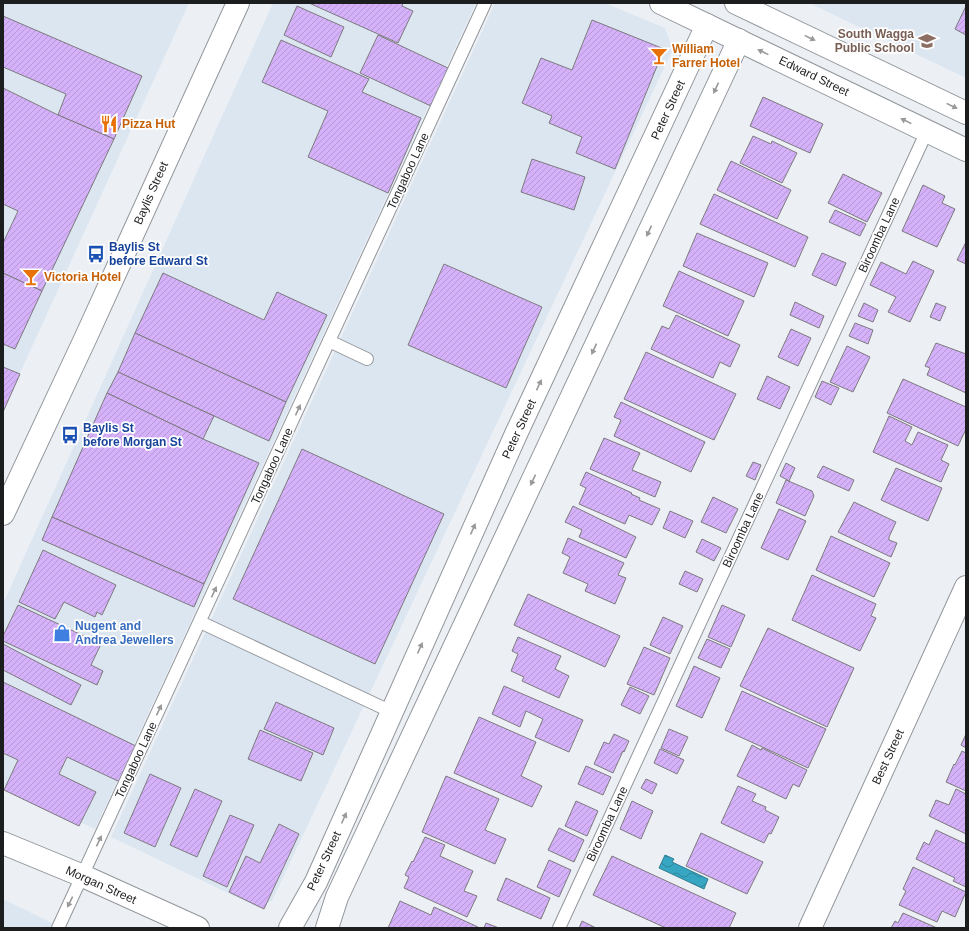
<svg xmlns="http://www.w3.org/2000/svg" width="969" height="931" font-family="Arial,sans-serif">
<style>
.built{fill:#dce6f1}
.water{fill:url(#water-waves);stroke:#2f7d92}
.building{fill:url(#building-hatch);stroke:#7d7a7f}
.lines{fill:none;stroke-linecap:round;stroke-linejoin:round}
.service-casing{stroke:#92969b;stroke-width:14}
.minor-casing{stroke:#92969b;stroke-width:24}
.tertiary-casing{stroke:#92969b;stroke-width:24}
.secondary-casing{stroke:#92969b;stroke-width:24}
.trunk-casing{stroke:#92969b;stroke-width:24}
.service{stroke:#fff;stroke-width:12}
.minor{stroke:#fff;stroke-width:22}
.tertiary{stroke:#fff;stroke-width:22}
.secondary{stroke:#fff;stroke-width:22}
.trunk{stroke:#fff;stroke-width:22}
.oneway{fill:#99999a}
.labels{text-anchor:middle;stroke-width:3.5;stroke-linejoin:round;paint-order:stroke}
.education-label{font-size:12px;font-weight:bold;fill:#785e54;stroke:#fff;text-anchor:end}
.food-label{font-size:12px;font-weight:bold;fill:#c56008;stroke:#fff;text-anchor:start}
.street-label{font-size:12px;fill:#1c1d1f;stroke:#fff}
.transit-label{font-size:12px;font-weight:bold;fill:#164399;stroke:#fff;text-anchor:start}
.shop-label{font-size:12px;font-weight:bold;fill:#366cbe;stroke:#fff;text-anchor:start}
</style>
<defs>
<pattern id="water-waves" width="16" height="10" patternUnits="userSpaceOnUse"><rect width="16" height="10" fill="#37a6c3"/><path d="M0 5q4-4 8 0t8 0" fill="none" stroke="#2e879e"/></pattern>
<pattern id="building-hatch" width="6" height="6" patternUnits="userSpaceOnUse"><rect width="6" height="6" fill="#d4b1f9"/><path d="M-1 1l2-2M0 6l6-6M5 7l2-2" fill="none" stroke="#b598d5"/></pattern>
</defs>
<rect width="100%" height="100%" fill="#ecf0f5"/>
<g class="built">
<polygon points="3,3 189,3 3,410"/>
<polygon points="273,3 476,3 95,829 3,787 3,604"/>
<polygon points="495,3 605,3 665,28 673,49 272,901 257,907 111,837"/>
<polygon points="809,3 966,3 966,78"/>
<polygon points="3,899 52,923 50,928 3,928"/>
</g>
<polygon class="water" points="665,855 674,859 672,862 708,879 704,889 659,868"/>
<g class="building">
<polygon points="309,3 403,3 402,6 413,11 398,43"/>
<polygon points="297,6 344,27 331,57 284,35"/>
<polygon points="966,6 966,35 955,29"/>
<polygon points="3,16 142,76 114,139 58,115 66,94 3,67"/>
<polygon points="592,20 664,49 615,169 576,153 582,137 549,123 552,116 522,103 541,58 572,70"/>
<polygon points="378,35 450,69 433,107 360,73"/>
<polygon points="281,40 369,79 362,92 421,118 388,193 308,157 328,111 262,82"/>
<polygon points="3,88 58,115 114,139 42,291 3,273 3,243 18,211 3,204"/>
<polygon points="763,97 823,124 810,153 750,126"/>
<polygon points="753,136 771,144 772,141 797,153 782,183 740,163"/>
<polygon points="532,159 585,177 574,210 521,192"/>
<polygon points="731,161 791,190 777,219 717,190"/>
<polygon points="843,174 882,193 867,222 828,203"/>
<polygon points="923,185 945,196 942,203 955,209 937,247 902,231"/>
<polygon points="714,194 808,237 795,267 700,224"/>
<polygon points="835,210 866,224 860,236 829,222"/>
<polygon points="697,233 768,263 754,297 683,266"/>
<polygon points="966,242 966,264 957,260"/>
<polygon points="822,253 846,263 836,286 812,275"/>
<polygon points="913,261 934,271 910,322 888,312 896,297 870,285 881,262 906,274"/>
<polygon points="444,264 542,307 506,388 408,345"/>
<polygon points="679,271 744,301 728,336 663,306"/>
<polygon points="3,273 42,291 15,349 3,344"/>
<polygon points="163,273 264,320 277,292 327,315 286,402 135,333"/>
<polygon points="795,302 824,316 819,328 790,315"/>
<polygon points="864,303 878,310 873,322 858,316"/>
<polygon points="936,303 946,307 940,321 930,317"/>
<polygon points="676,315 740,345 730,367 720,362 713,378 651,349 662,326 669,329"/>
<polygon points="855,323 873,330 868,344 849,336"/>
<polygon points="791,329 811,338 798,366 778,357"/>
<polygon points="135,333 286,402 269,441 118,372"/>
<polygon points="936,343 966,354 966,393 927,375 930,368 925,366"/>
<polygon points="847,346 870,357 853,392 830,382"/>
<polygon points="646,352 736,394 714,440 624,399"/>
<polygon points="3,367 20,374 3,412"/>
<polygon points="118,372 214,416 203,439 107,393"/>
<polygon points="767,376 790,387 780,409 757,399"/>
<polygon points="903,379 966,407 966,429 958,446 887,413"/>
<polygon points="822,381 839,388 831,405 815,397"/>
<polygon points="107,393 203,439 259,463 204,584 52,517"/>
<polygon points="621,402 705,442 691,472 614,436 621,420 614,417"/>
<polygon points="889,416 912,427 905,441 912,445 918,432 948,445 941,460 949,464 941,482 873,452"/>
<polygon points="604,438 640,453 632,470 661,482 655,497 590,469"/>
<polygon points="302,449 444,514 375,664 233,599"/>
<polygon points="753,462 761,465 755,480 746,476"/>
<polygon points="786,463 795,468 789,481 780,476"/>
<polygon points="823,466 854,480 849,491 817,477"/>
<polygon points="896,468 942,488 928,521 881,500"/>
<polygon points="586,472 632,493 631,494 640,498 639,500 660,509 652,525 629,515 625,524 579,504 586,488 580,485"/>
<polygon points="786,480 812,491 814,496 805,516 776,503"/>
<polygon points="713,497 738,509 726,533 701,522"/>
<polygon points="854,502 896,522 889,537 889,540 897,543 891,557 838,532"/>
<polygon points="573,506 636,537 626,558 579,537 582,530 565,522"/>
<polygon points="779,509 806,521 788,560 761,548"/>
<polygon points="670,511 693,521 685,538 663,528"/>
<polygon points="52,517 204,584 194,607 42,540"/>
<polygon points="831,536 890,563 874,597 816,570"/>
<polygon points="568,538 624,563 618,575 626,578 615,604 585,591 588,584 563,573 570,557 562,553"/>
<polygon points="702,539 721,548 714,561 696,552"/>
<polygon points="43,550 116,585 102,615 97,612 95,617 64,602 55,619 19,602"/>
<polygon points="685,571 703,579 697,592 679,584"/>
<polygon points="812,575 876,604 871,616 876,618 860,651 792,620"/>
<polygon points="528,594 620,636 605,667 514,625"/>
<polygon points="18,605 101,644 91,665 103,671 97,685 3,641 3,636"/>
<polygon points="722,605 745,615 731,647 708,637"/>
<polygon points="663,617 683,626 670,654 650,645"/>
<polygon points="768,628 854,668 827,727 740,686"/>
<polygon points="518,637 561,656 555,669 569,676 559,698 522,681 524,677 511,671 518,654 512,651"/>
<polygon points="707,639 730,649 721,668 698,658"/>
<polygon points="3,644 81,685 71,705 3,670"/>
<polygon points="644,647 670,658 654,695 627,684"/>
<polygon points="694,666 720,678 702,718 676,706"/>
<polygon points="3,682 138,747 120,782 67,757 59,774 96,792 79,826 4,790 18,760 3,753"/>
<polygon points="504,686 583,720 569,752 535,737 543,719 526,711 520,727 492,714"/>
<polygon points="630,687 649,696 640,714 621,705"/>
<polygon points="742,691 826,729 808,768 725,730"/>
<polygon points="276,702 334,728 323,755 264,729"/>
<polygon points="479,717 536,742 521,776 542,786 532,807 454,773"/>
<polygon points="669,729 688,737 679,756 661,748"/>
<polygon points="260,730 313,753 301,781 248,759"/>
<polygon points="614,734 629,741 624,752 623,751 613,773 594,764 604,742 609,744"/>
<polygon points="966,734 966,748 961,745"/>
<polygon points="752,745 761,750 762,748 807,770 799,787 793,784 786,799 737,776"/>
<polygon points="660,749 684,760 677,774 654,763"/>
<polygon points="962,751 966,753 966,791 946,782 954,764 955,765"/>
<polygon points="586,766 611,777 603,795 578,784"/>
<polygon points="150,774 181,788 155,847 124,833"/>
<polygon points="446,776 499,799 485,830 506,839 495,864 422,832"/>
<polygon points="646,779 657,784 652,794 641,788"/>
<polygon points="738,786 756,794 752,801 766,807 765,810 779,817 771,834 769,833 764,843 721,823"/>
<polygon points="195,789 222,801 197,857 170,845"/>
<polygon points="956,789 966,794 966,834 929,816 936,800 949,805"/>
<polygon points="576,801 598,811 587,836 565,826"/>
<polygon points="632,801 653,811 641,839 620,829"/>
<polygon points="230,815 254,825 227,887 203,876"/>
<polygon points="279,824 299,834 264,909 229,892 246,856 260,863"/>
<polygon points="559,828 584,840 574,862 548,850"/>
<polygon points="936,830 966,844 966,887 953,881 955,878 916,859 924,842 929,845"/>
<polygon points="701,833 763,862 747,894 686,866"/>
<polygon points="425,837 445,845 440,856 473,871 464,891 477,896 467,917 404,888 409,877 405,875 412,861 413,862"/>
<polygon points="612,856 736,913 729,928 666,928 593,895"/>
<polygon points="549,860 571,870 559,897 537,887"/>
<polygon points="913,867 966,892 955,917 942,911 937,922 899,905 906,891 903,889"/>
<polygon points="506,878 550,898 541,919 497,900"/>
<polygon points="400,901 431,915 434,907 478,927 477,928 388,928"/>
<polygon points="903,913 937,928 891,928 895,921 898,923"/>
<polygon points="582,921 596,928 579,928"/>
<polygon points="486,923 499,928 484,928"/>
</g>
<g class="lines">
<g class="service-casing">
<g id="service">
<polyline points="329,341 367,359"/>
<polyline points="200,622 392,712"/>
<polyline points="58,928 485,3"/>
<polyline points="559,928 927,131"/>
</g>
</g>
<g class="minor-casing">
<g id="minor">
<polyline points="3,843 83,876 198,928"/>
<polyline points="290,928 316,882 516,434 707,25"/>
<polyline points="327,928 337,897 739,40"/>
</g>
</g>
<g class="tertiary-casing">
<polyline id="tertiary" points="810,928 966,587"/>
</g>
<g class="secondary-casing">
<polyline id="secondary" points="3,514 86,337 238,3"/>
</g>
<g class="trunk-casing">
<g id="trunk">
<polyline points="661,3 966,150"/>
<polyline points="736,3 966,113"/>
</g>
</g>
<use href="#service" class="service"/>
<use href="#minor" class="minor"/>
<use href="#tertiary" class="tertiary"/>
<use href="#secondary" class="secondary"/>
<use href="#trunk" class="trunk"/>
</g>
<defs><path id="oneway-solid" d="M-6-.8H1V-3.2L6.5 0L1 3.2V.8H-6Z"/></defs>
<g class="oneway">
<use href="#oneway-solid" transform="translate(810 38) rotate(26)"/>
<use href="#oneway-solid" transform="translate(763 52) rotate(-154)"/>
<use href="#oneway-solid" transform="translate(716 88) rotate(115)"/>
<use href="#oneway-solid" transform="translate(952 106) rotate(26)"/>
<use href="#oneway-solid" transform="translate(906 121) rotate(-154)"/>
<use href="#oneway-solid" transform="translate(649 231) rotate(115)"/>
<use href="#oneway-solid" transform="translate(594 349) rotate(115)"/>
<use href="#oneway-solid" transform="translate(539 385) rotate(-65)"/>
<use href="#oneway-solid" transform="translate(298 410) rotate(-65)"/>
<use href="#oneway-solid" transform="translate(533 480) rotate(115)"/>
<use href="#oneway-solid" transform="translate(473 529) rotate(-66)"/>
<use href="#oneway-solid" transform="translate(214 592) rotate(-65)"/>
<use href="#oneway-solid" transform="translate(420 648) rotate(-66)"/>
<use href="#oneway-solid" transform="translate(159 710) rotate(-65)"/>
<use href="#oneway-solid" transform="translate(344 818) rotate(-66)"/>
<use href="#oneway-solid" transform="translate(99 841) rotate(-65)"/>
<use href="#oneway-solid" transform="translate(70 902) rotate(116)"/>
</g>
<defs>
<g id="school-bare" transform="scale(1.38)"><path d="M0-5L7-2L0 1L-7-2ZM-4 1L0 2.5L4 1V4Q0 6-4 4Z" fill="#8d6e63" stroke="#fff" stroke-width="2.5" paint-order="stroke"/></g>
<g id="bar-bare" transform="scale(1.38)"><path d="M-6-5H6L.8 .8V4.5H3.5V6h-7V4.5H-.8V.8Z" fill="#e8710a" stroke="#fff" stroke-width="2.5" paint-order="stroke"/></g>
<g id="restaurant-bare" transform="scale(1.38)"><path d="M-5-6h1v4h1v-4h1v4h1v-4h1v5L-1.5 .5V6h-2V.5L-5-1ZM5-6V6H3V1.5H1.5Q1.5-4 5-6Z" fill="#e8710a" stroke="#fff" stroke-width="2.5" paint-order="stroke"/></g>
<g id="bus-bare" transform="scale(1.38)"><path d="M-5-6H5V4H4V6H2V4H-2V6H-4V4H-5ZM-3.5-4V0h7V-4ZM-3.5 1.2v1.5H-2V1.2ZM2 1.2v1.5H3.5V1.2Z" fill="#1a4fb4" stroke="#fff" stroke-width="2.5" paint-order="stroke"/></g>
<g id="shop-bare" transform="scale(1.38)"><path d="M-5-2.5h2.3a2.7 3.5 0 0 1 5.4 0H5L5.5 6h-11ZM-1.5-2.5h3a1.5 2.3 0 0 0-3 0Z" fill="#3f7fe0" stroke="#fff" stroke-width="2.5" paint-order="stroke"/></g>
</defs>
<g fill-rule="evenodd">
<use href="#school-bare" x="927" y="41"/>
<use href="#bar-bare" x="659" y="56"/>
<use href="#restaurant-bare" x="109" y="124"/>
<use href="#bus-bare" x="96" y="254"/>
<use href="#bar-bare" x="31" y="277"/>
<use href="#bus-bare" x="70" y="435"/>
<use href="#shop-bare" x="62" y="633"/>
</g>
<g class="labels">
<g class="education-label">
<text x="914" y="38">South Wagga<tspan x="914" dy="14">Public School</tspan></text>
</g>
<g class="food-label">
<text x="672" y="53">William<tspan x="672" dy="14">Farrer Hotel</tspan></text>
<text x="122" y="128">Pizza Hut</text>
<text x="44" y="281">Victoria Hotel</text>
</g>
<g class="street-label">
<text transform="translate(814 76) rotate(26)" y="4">Edward Street</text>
<text transform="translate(668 110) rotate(-65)" y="4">Peter Street</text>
<text transform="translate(408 171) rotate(-65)" y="4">Tongaboo Lane</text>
<text transform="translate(151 193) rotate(-66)" y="4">Baylis Street</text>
<text transform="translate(879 235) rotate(-65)" y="4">Biroomba Lane</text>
<text transform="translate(519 429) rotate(-65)" y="4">Peter Street</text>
<text transform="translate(272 466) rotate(-65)" y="4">Tongaboo Lane</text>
<text transform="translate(743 530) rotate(-65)" y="4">Biroomba Lane</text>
<text transform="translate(888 757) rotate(-65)" y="4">Best Street</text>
<text transform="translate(136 760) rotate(-65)" y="4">Tongaboo Lane</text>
<text transform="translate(607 824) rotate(-65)" y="4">Biroomba Lane</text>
<text transform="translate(324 861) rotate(-65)" y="4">Peter Street</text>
<text transform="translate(101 885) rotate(24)" y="4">Morgan Street</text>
</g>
<g class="transit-label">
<text x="109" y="251">Baylis St<tspan x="109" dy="14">before Edward St</tspan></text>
<text x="83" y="432">Baylis St<tspan x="83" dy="14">before Morgan St</tspan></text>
</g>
<g class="shop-label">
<text x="75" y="630">Nugent and<tspan x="75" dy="14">Andrea Jewellers</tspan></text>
</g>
</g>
<rect width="969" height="931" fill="none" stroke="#1c1d1f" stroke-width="8"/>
</svg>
